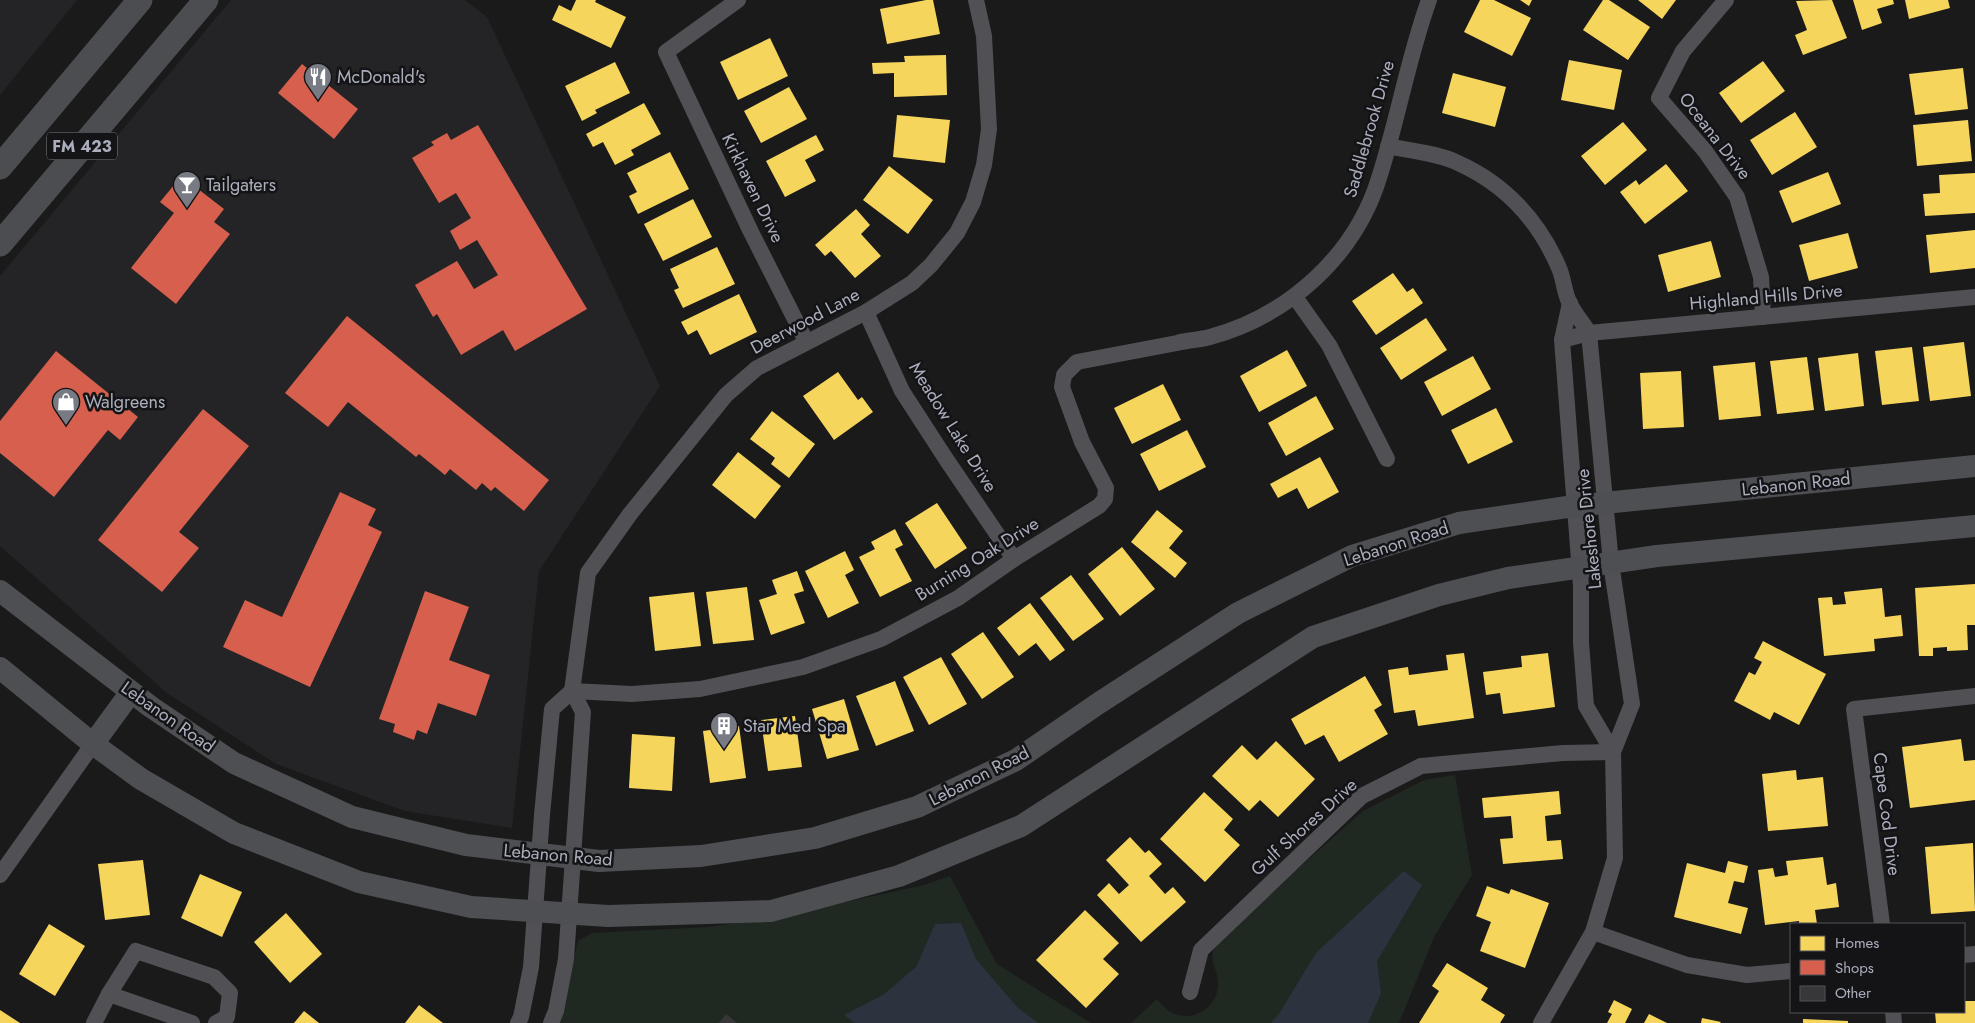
<svg xmlns="http://www.w3.org/2000/svg" width="1975" height="1023" font-family="Jost,sans-serif">
<style>
.built{fill:#242427}
.green{fill:#202822}
.water{fill:#2c333e}
.homes{fill:#f6d55c}
.shops{fill:#d6604d}
.building{fill:#373739}
.lines{fill:none;stroke-linecap:round;stroke-linejoin:round}
.street{stroke:#505055;stroke-width:16}
.secondary{stroke:#4e4f53;stroke-width:22}
.primary{stroke:#4c4d51;stroke-width:25}
.labels{text-anchor:middle;stroke-width:5;stroke-linejoin:round;paint-order:stroke}
.shield{fill:#141417;stroke:#7e808a;stroke-width:1}
.shield-label{font-size:16px;font-weight:bold;fill:#abaebc}
.poi-label{font-size:18px;fill:#abaebc;stroke:#141417;text-anchor:start}
.street-label{font-size:18px;fill:#abaebc;stroke:#141417}
</style>
<rect width="100%" height="100%" fill="#1a1a1b"/>
<g class="built">
<polygon points="0,0 77,0 0,95"/>
<polygon points="231,0 465,0 487,17 660,386 539,571 512,828 405,811 276,764 167,693 0,546 0,276"/>
</g>
<g class="green">
<path d="M1455,775L1472,875L1435,935L1399,1023H1131L1157,999C1165,1010 1175,1017 1190,1016C1206,1013 1219,999 1218,983C1218,969 1209,964 1214,948L1267,896L1363,811L1424,780Z"/>
<polygon points="950,876 997,964 1091,1023 559,1023 578,941 592,933 709,927 777,917 924,885"/>
</g>
<g class="water">
<polygon points="1404,871 1422,885 1377,961 1381,993 1368,1023 1271,1023 1279,1014 1316,953"/>
<polygon points="961,923 976,959 1017,1007 1038,1023 855,1023 844,1015 883,995 916,967 935,924"/>
</g>
<g class="homes">
<polygon points="576,0 596,0 595,2 626,17 611,48 552,20 559,5 571,11"/>
<polygon points="926,0 933,0 940,34 887,44 880,9"/>
<polygon points="1480,0 1494,0 1531,18 1512,56 1464,32"/>
<polygon points="1520,0 1532,0 1529,6"/>
<polygon points="1603,0 1609,0 1650,27 1628,60 1583,30"/>
<polygon points="1638,0 1676,0 1662,19"/>
<polygon points="1832,0 1847,38 1803,55 1795,35 1807,30 1796,1"/>
<polygon points="1853,0 1893,0 1894,4 1877,9 1882,23 1862,30"/>
<polygon points="1905,0 1948,0 1950,8 1909,19"/>
<polygon points="770,38 788,76 738,100 720,62"/>
<polygon points="946,55 947,95 894,97 894,73 873,74 872,63 905,62 904,56"/>
<polygon points="1569,60 1622,70 1614,110 1561,100"/>
<polygon points="1763,61 1785,91 1741,123 1719,93"/>
<polygon points="615,62 630,93 595,110 597,113 582,121 565,86"/>
<polygon points="1963,68 1968,109 1915,115 1909,74"/>
<polygon points="1453,73 1506,87 1495,127 1442,113"/>
<polygon points="789,87 807,119 761,143 744,111"/>
<polygon points="644,103 661,134 631,150 634,155 615,165 603,142 593,147 586,134"/>
<polygon points="1795,112 1817,147 1772,175 1750,140"/>
<polygon points="897,115 950,120 945,163 893,157"/>
<polygon points="1968,120 1972,161 1917,166 1913,125"/>
<polygon points="1623,122 1647,150 1605,185 1581,156"/>
<polygon points="816,135 824,150 805,160 816,181 785,197 766,161"/>
<polygon points="670,152 689,189 638,214 629,196 637,192 627,173"/>
<polygon points="1666,164 1688,191 1645,224 1620,192 1636,180 1639,185"/>
<polygon points="889,166 933,200 908,234 863,200"/>
<polygon points="1828,172 1841,204 1792,223 1779,191"/>
<polygon points="1975,173 1975,213 1925,216 1923,194 1940,193 1939,175"/>
<polygon points="693,199 712,237 663,261 644,224"/>
<polygon points="856,209 870,225 861,234 881,256 855,278 831,251 825,256 815,245"/>
<polygon points="1975,230 1975,268 1930,273 1926,235"/>
<polygon points="1848,233 1858,268 1809,281 1799,245"/>
<polygon points="1711,241 1721,277 1668,292 1658,255"/>
<polygon points="717,247 735,284 683,308 674,290 679,288 670,269"/>
<polygon points="1393,273 1407,292 1413,288 1423,303 1376,335 1352,301"/>
<polygon points="739,294 757,332 710,355 697,330 688,335 681,322"/>
<polygon points="1426,318 1447,350 1401,380 1380,348"/>
<polygon points="1964,342 1971,396 1930,401 1923,347"/>
<polygon points="1912,347 1919,401 1882,405 1875,351"/>
<polygon points="1287,350 1307,386 1259,412 1240,376"/>
<polygon points="1858,353 1864,406 1825,411 1818,358"/>
<polygon points="1473,356 1491,389 1442,416 1424,382"/>
<polygon points="1807,357 1814,410 1777,414 1770,361"/>
<polygon points="1755,362 1761,416 1719,420 1713,366"/>
<polygon points="1681,371 1684,427 1643,429 1640,373"/>
<polygon points="838,372 858,400 862,397 873,412 834,440 803,396"/>
<polygon points="1163,384 1181,420 1132,444 1114,408"/>
<polygon points="1316,396 1334,429 1286,456 1268,423"/>
<polygon points="1496,408 1513,442 1468,464 1451,430"/>
<polygon points="772,411 815,444 789,478 771,464 775,458 750,439"/>
<polygon points="1187,430 1206,467 1159,491 1140,454"/>
<polygon points="738,452 781,486 755,519 712,485"/>
<polygon points="1320,457 1339,492 1308,509 1297,488 1278,498 1270,484"/>
<polygon points="937,503 967,548 935,569 905,523"/>
<polygon points="1157,510 1183,531 1169,548 1187,563 1175,578 1131,542"/>
<polygon points="895,529 903,545 895,549 912,581 880,597 859,557 875,549 871,542"/>
<polygon points="1122,547 1155,589 1120,616 1088,574"/>
<polygon points="845,551 854,570 845,575 859,603 828,618 805,571"/>
<polygon points="797,571 804,591 794,594 805,623 771,635 759,600 777,594 772,580"/>
<polygon points="1071,575 1104,619 1073,641 1040,598"/>
<polygon points="1975,584 1975,625 1967,625 1968,650 1947,651 1947,647 1933,648 1933,656 1919,656 1915,588"/>
<polygon points="747,587 754,640 713,644 706,592"/>
<polygon points="1882,588 1885,617 1901,615 1903,636 1874,639 1875,651 1824,656 1818,598 1832,597 1833,605 1846,604 1844,592"/>
<polygon points="694,592 701,646 655,651 649,597"/>
<polygon points="1030,603 1065,650 1050,661 1036,643 1019,656 997,628"/>
<polygon points="983,632 1014,677 982,699 951,654"/>
<polygon points="1763,641 1826,674 1799,725 1774,712 1770,720 1734,701 1749,672 1755,675 1762,662 1754,658"/>
<polygon points="1464,653 1474,718 1418,726 1415,710 1394,713 1388,670 1408,667 1409,675 1448,670 1446,655"/>
<polygon points="1548,653 1555,707 1503,714 1500,693 1486,695 1483,672 1522,667 1521,656"/>
<polygon points="941,657 967,704 929,725 903,677"/>
<polygon points="1365,676 1382,705 1374,710 1388,734 1339,762 1324,735 1305,745 1291,719"/>
<polygon points="895,681 914,731 876,746 856,696"/>
<polygon points="844,699 859,750 827,759 812,709"/>
<polygon points="795,716 802,767 768,771 761,720"/>
<polygon points="739,726 746,778 710,783 703,731"/>
<polygon points="632,734 675,737 672,791 629,788"/>
<polygon points="1961,739 1964,761 1975,760 1975,800 1910,808 1902,747"/>
<polygon points="1276,741 1315,779 1278,817 1260,800 1249,811 1212,776 1242,745 1257,760"/>
<polygon points="1796,770 1797,780 1823,777 1828,826 1768,831 1762,774"/>
<polygon points="1559,791 1561,814 1545,816 1547,841 1561,840 1563,859 1503,864 1500,839 1513,838 1511,816 1484,818 1482,798"/>
<polygon points="1204,792 1233,819 1224,830 1240,845 1205,882 1160,839"/>
<polygon points="1130,837 1145,853 1149,850 1162,864 1149,876 1165,894 1173,887 1186,902 1141,942 1097,895 1109,883 1119,894 1129,885 1106,860"/>
<polygon points="1973,843 1975,911 1931,914 1925,847"/>
<polygon points="1823,857 1827,885 1836,883 1839,907 1815,910 1817,924 1799,924 1799,921 1765,925 1758,870 1773,868 1775,877 1788,875 1786,861"/>
<polygon points="143,860 150,915 105,920 98,864"/>
<polygon points="1728,861 1748,866 1744,883 1734,881 1728,903 1748,908 1741,934 1674,917 1687,863 1725,873"/>
<polygon points="200,874 242,892 222,937 181,918"/>
<polygon points="1487,886 1509,894 1511,889 1549,903 1525,968 1480,951 1491,922 1476,916"/>
<polygon points="1085,910 1119,943 1103,959 1119,974 1086,1008 1036,960"/>
<polygon points="286,913 322,954 290,983 254,942"/>
<polygon points="49,924 85,946 55,996 19,974"/>
<polygon points="1447,963 1488,988 1481,1000 1505,1015 1500,1023 1419,1023 1439,991 1432,986"/>
<polygon points="1614,1000 1632,1009 1625,1023 1607,1023 1612,1014 1608,1012"/>
<polygon points="1964,1001 1975,1001 1975,1023 1936,1023 1935,1012 1964,1012"/>
<polygon points="419,1005 443,1023 405,1023"/>
<polygon points="0,1010 20,1023 0,1023"/>
<polygon points="304,1011 319,1023 294,1023"/>
<polygon points="1649,1014 1667,1023 1644,1023"/>
<polygon points="1702,1018 1721,1022 1720,1023 1701,1023"/>
<polygon points="1803,1019 1848,1021 1848,1023 1803,1023"/>
</g>
<g class="shops">
<polygon points="302,64 358,109 334,139 278,93"/>
<polygon points="478,125 587,309 515,351 503,330 461,355 437,314 433,317 415,285 457,261 474,289 498,275 477,240 460,250 450,231 471,218 456,193 439,203 412,158 434,145 431,142 447,133 451,140"/>
<polygon points="189,182 224,209 214,222 230,234 176,304 131,268 174,213 160,202 174,185 182,191"/>
<polygon points="347,316 549,480 524,511 495,487 491,491 482,483 476,490 450,469 445,475 419,454 416,457 348,402 328,427 285,393"/>
<polygon points="56,351 138,417 120,440 108,430 54,497 0,453 0,421"/>
<polygon points="203,409 249,446 179,532 199,548 162,592 98,540"/>
<polygon points="340,492 376,509 368,525 382,532 310,687 223,647 245,600 282,617"/>
<polygon points="425,591 469,607 449,660 490,675 476,716 438,703 427,734 417,730 414,740 393,732 395,724 379,719"/>
</g>
<polygon class="building" points="726,1014 737,1023 719,1023"/>
<g class="lines">
<g class="street">
<polyline points="738,0 666,52 750,230 806,341"/>
<polyline points="1726,0 1683,51 1659,98 1705,151 1737,197 1761,277 1763,317"/>
<path d="M1388,146C1409,151 1439,153 1458,163C1505,184 1539,221 1559,268C1564,279 1564,293 1570,304C1575,314 1583,323 1589,333L1611,563L1632,704L1613,752L1615,858L1593,932L1541,1023"/>
<polyline points="1295,297 1329,345 1387,459"/>
<polyline points="1570,303 1562,340 1581,586 1581,643 1586,706 1613,752"/>
<polyline points="866,312 902,391 946,459 1014,559"/>
<polyline points="1562,340 1589,333 1975,297"/>
<path d="M572,691L632,694L700,689L803,667L881,639L958,598L1014,559L1099,506L1105,499L1106,488L1082,442L1062,387L1064,375L1077,362C1110,356 1144,349 1177,343C1188,340 1200,340 1210,337C1288,316 1355,256 1379,178C1398,119 1408,58 1429,0"/>
<polyline points="0,875 93,744"/>
<polyline points="1882,924 1854,709 1975,696"/>
<polyline points="1593,932 1687,965 1747,975 1791,971"/>
<polyline points="1964,955 1975,954"/>
<polyline points="1190,992 1201,950 1362,796 1421,766 1563,753 1613,752"/>
<polyline points="109,994 192,1023"/>
<polyline points="1893,1012 1894,1023"/>
<polyline points="94,1023 109,994 136,951 214,977 230,993 227,1017 216,1023"/>
<polyline points="518,1023 521,1017 531,967 542,815 552,709 572,691"/>
<polyline points="551,1023 556,1011 566,959 583,712 572,691 588,573 630,514 726,395 757,368 866,312 912,283 931,265 957,233 973,202 984,165 989,129 984,36 976,0"/>
</g>
<g class="secondary">
<polyline points="0,591 151,707 234,763 352,817 466,845 599,861 701,856 815,838 917,807 1016,760 1099,703 1238,613 1352,556 1459,523 1574,506 1975,466"/>
<polyline points="0,668 93,744 141,779 234,833 359,882 471,907 608,916 771,911 899,876 1021,826 1313,637 1439,595 1508,578 1657,556 1975,526"/>
<polyline points="93,744 131,692"/>
</g>
<g class="primary">
<polyline points="0,167 140,0"/>
<polyline points="0,244 206,0"/>
</g>
</g>
<defs>
<symbol id="restaurant-pin" viewBox="-11 -11 22 30"><path d="M0 17L-7.5 6A9.5 9.5 0 1 1 7.5 6Z" fill="#787a84" stroke="#141417"/><path d="M-5-6h1v4h1v-4h1v4h1v-4h1v5L-1.5 .5V6h-2V.5L-5-1ZM5-6V6H3V1.5H1.5Q1.5-4 5-6Z" fill="#fff"/></symbol>
<symbol id="bar-pin" viewBox="-11 -11 22 30"><path d="M0 17L-7.5 6A9.5 9.5 0 1 1 7.5 6Z" fill="#787a84" stroke="#141417"/><path d="M-6-5H6L.8 .8V4.5H3.5V6h-7V4.5H-.8V.8Z" fill="#fff"/></symbol>
<symbol id="shop-pin" viewBox="-11 -11 22 30"><path d="M0 17L-7.5 6A9.5 9.5 0 1 1 7.5 6Z" fill="#787a84" stroke="#141417"/><path d="M-5-2.5h2.3a2.7 3.5 0 0 1 5.4 0H5L5.5 6h-11ZM-1.5-2.5h3a1.5 2.3 0 0 0-3 0Z" fill="#fff"/></symbol>
<symbol id="building-pin" viewBox="-11 -11 22 30"><path d="M0 17L-7.5 6A9.5 9.5 0 1 1 7.5 6Z" fill="#787a84" stroke="#141417"/><path d="M-4-6H4V6H1V3H-1V6H-4ZM-2.5-4.3h1.7v1.8h-1.7ZM.8-4.3h1.7v1.8H.8ZM-2.5-1h1.7V.8h-1.7ZM.8-1h1.7V.8H.8Z" fill="#fff"/></symbol>
</defs>
<g fill-rule="evenodd">
<use href="#restaurant-pin" x="302" y="61" width="32" height="43"/>
<use href="#bar-pin" x="171" y="169" width="32" height="43"/>
<use href="#shop-pin" x="50" y="386" width="32" height="43"/>
<use href="#building-pin" x="708" y="710" width="32" height="43"/>
</g>
<g class="labels">
<rect class="shield" x="47" y="132.5" width="70" height="27" rx="4"/>
<g class="shield-label">
<text x="82" y="152">FM 423</text>
</g>
<g class="poi-label">
<text x="337" y="83">McDonald's</text>
<text x="206" y="191">Tailgaters</text>
<text x="85" y="408">Walgreens</text>
<text x="743" y="732">Star Med Spa</text>
</g>
<g class="street-label">
<text transform="translate(1369 129) rotate(-74)" y="6">Saddlebrook Drive</text>
<text transform="translate(1715 136) rotate(52)" y="6">Oceana Drive</text>
<text transform="translate(753 188) rotate(64)" y="6">Kirkhaven Drive</text>
<text transform="translate(1766 297) rotate(-5)" y="6">Highland Hills Drive</text>
<text transform="translate(805 321) rotate(-28)" y="6">Deerwood Lane</text>
<text transform="translate(953 427) rotate(58)" y="6">Meadow Lake Drive</text>
<text transform="translate(1796 484) rotate(-6)" y="6">Lebanon Road</text>
<text transform="translate(1589 529) rotate(-96)" y="6">Lakeshore Drive</text>
<text transform="translate(1396 544) rotate(-18)" y="6">Lebanon Road</text>
<text transform="translate(977 559) rotate(-32)" y="6">Burning Oak Drive</text>
<text transform="translate(168 717) rotate(35)" y="6">Lebanon Road</text>
<text transform="translate(979 776) rotate(-27)" y="6">Lebanon Road</text>
<text transform="translate(1887 814) rotate(83)" y="6">Cape Cod Drive</text>
<text transform="translate(1304 827) rotate(-42)" y="6">Gulf Shores Drive</text>
<text transform="translate(558 855) rotate(5)" y="6">Lebanon Road</text>
</g>
</g>
<rect x="1790" y="923" width="175" height="90" fill="#141417" stroke="#505259"/>
<rect x="1800" y="936" width="25" height="15" fill="#f6d55c" stroke="#505259"/>
<text x="1835" y="948" font-size="15" fill="#abaebc">Homes</text>
<rect x="1800" y="960" width="25" height="15" fill="#d6604d" stroke="#505259"/>
<text x="1835" y="973" font-size="15" fill="#abaebc">Shops</text>
<rect x="1800" y="986" width="25" height="15" fill="#373739" stroke="#505259"/>
<text x="1835" y="998" font-size="15" fill="#abaebc">Other</text>
</svg>
